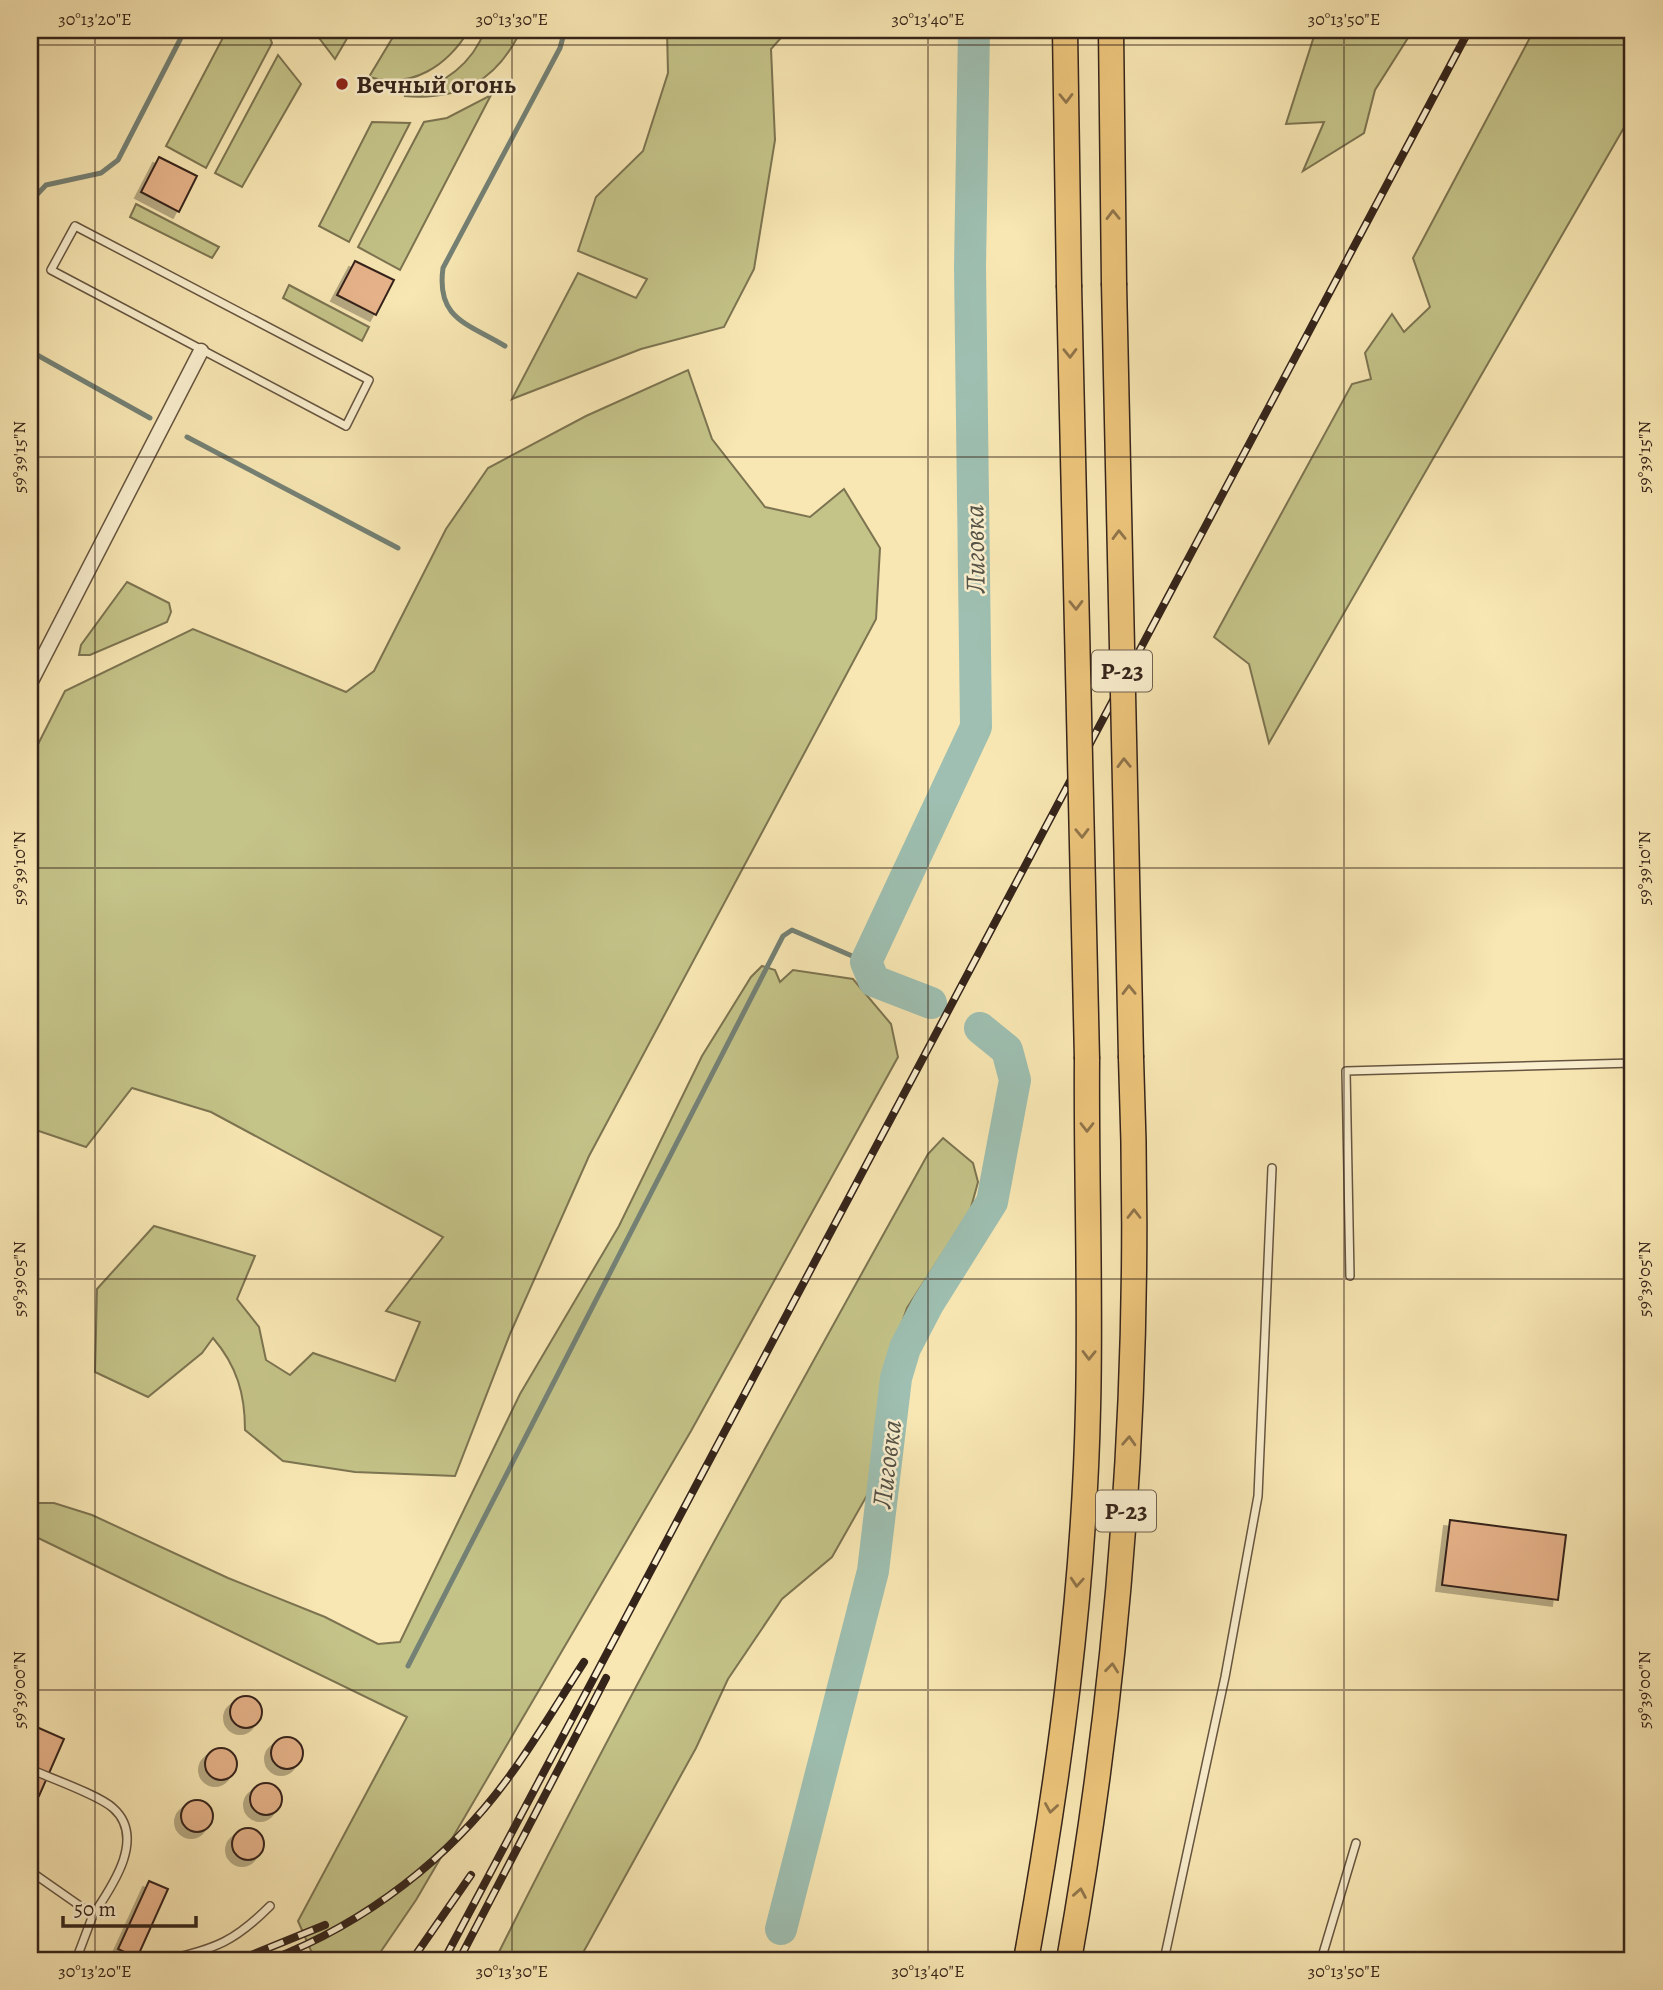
<svg xmlns="http://www.w3.org/2000/svg" width="1663" height="1990" font-family="Alegreya,serif">
<style>
.green{fill:#c4c388;stroke:#7c7451;stroke-width:2}
.lines{fill:none;stroke-linecap:round;stroke-linejoin:round}
.stream{stroke:#748175;stroke-width:5}
.river{stroke:#9ebfb1;stroke-width:32}
.building{fill:#e7b38a;stroke:#35241a;stroke-width:2;filter:url(#shadow)}
.service-casing{stroke:#665540;stroke-width:10}
.minor-casing{stroke:#665540;stroke-width:17}
.trunk-casing{stroke:#35241a;stroke-width:27}
.service{stroke:#faefce;stroke-width:7}
.minor{stroke:#faefce;stroke-width:14}
.trunk{stroke:#ecc47a;stroke-width:24}
.rail-casing{stroke:#35241a;stroke-width:8}
.rail{stroke:#faefce;stroke-width:5;stroke-dasharray:16;stroke-linecap:butt}
.trunk-bridge-casing{stroke:#35241a;stroke-width:27;stroke-linecap:butt}
.trunk-bridge{stroke:#ecc47a;stroke-width:24}
.oneway{stroke:#90744a}
.ticks{fill:none;stroke:#35241a;stroke-width:2;stroke-opacity:0.45}
.poi-dot{fill:#8f2418;stroke:#faefce;stroke-width:2.5}
.labels{text-anchor:middle;stroke-width:5;stroke-linejoin:round;paint-order:stroke}
.shield{fill:#faefce;stroke:#706150;stroke-width:2}
.shield-label{font-size:24px;font-weight:bold;fill:#35241a}
.poi-label{font-size:26px;font-weight:bold;fill:#35241a;stroke:#faefce;text-anchor:start}
.water-label{font-size:28px;font-style:italic;fill:#545247;stroke:#faefce}
.neatline{fill:none;stroke:#35241a;stroke-width:2.5}
.ticks-label{font-size:18px;text-anchor:middle;fill:#35241a}
</style>
<defs>
<filter id="shadow"><feDropShadow dx="-6" dy="6" stdDeviation="0" flood-color="#0004"/></filter>
</defs>
<rect width="100%" height="100%" fill="#f8e7b3"/>
<filter id="stains"><feTurbulence type="fractalNoise" baseFrequency=".00286" numOctaves="4"/><feColorMatrix values="0 0 0 0 .2 0 0 0 0 .09 0 0 0 0 .02 0 0 0 .5 -.17"/></filter>
<radialGradient id="worn" r=".72"><stop offset=".6" stop-color="#630" stop-opacity="0"/><stop offset="1" stop-color="#630" stop-opacity=".3"/></radialGradient>
<g class="green">
<polygon points="227,30 267,30 272,43 206,168 166,146"/>
<polygon points="313,30 352,30 335,59"/>
<path d="M425,30H469C448,65 412,90 369,77L396,32Z"/>
<path d="M485,30H521C497,81 459,101 404,96C441,86 471,67 485,30Z"/>
<polygon points="667,30 788,30 771,49 775,140 754,269 724,327 641,349 512,399 578,273 636,298 647,279 578,251 596,197 643,151 668,73"/>
<polygon points="1316,30 1413,30 1375,90 1364,133 1303,171 1324,122 1286,124"/>
<polygon points="1534,30 1633,30 1633,112 1269,743 1249,664 1214,637 1352,384 1371,379 1365,353 1392,314 1404,332 1430,307 1413,258"/>
<polygon points="278,55 301,84 242,187 215,173"/>
<polygon points="491,95 400,270 358,247 424,122 447,118"/>
<polygon points="372,122 410,123 349,242 319,226"/>
<polygon points="136,204 219,247 212,258 130,217"/>
<polygon points="289,285 369,327 362,341 283,298"/>
<path d="M688,370L712,439L765,507L810,517L844,489L880,548L876,619L589,1156L510,1334L455,1476L355,1472L283,1461L245,1430C245,1394 237,1366 213,1338L202,1353L148,1397L95,1372L97,1289L154,1226L255,1256L237,1299L259,1327L266,1360L290,1375L313,1353L395,1381L420,1322L386,1311L443,1237L211,1112L132,1088L86,1147L30,1128V760L65,691L193,629L346,692L374,671L446,529L488,468L586,416Z"/>
<polygon points="127,582 169,603 171,612 167,622 90,655 79,655 81,645"/>
<polygon points="762,966 775,970 780,982 793,970 853,979 891,1024 898,1057 691,1431 416,1900 375,1960 315,1960 298,1921 407,1717 30,1534 30,1503 54,1503 92,1515 228,1578 325,1617 378,1644 400,1642 520,1394 619,1226 702,1056 751,977"/>
<path d="M943,1138L973,1163L978,1182L970,1211L907,1308L890,1358L874,1483L832,1557L782,1599L728,1679L696,1748L579,1960H495C631,1687 780,1421 928,1154Z"/>
</g>
<g class="lines">
<g class="stream">
<polyline points="30,202 46,185 101,173 118,160 185,30"/>
<path d="M505,346C467,323 436,319 443,268L560,48L565,30"/>
<polyline points="30,351 150,418"/>
<polyline points="187,437 398,548"/>
<polyline points="408,1666 783,936 792,930 866,962"/>
</g>
<g class="river">
<polyline points="931,1003 874,981 866,962 976,727 970,267 974,30"/>
<polyline points="781,1929 873,1571 896,1378 905,1348 928,1304 992,1202 1015,1080 1007,1050 980,1028"/>
</g>
</g>
<g class="building">
<polygon points="159,157 197,176 179,212 141,192"/>
<polygon points="355,261 394,280 376,315 337,295"/>
<polygon points="1450,1520 1566,1535 1558,1600 1442,1585"/>
<circle cx="246" cy="1712" r="16"/>
<polygon points="32,1725 64,1739 39,1796 30,1792"/>
<circle cx="287" cy="1753" r="16"/>
<circle cx="221" cy="1764" r="16"/>
<circle cx="266" cy="1799" r="16"/>
<circle cx="197" cy="1816" r="16"/>
<circle cx="248" cy="1844" r="16"/>
<polygon points="149,1881 168,1889 137,1958 118,1949"/>
</g>
<g class="lines">
<defs>
<g id="service">
<polygon points="75,226 369,380 346,426 51,270"/>
<polyline points="1350,1276 1346,1071 1633,1063"/>
<path d="M30,1769C50,1778 99,1795 113,1808C147,1838 111,1888 93,1915L30,1871"/>
<polyline points="76,1960 93,1915"/>
<path d="M168,1960C217,1947 233,1943 270,1906"/>
<polyline points="1164,1960 1225,1677 1258,1496 1272,1168"/>
<polyline points="1321,1960 1356,1843"/>
</g>
<polyline id="minor" points="30,683 201,351"/>
<g id="trunk">
<polyline points="1065,30 1069,285"/>
<polyline points="1111,30 1114,283"/>
<path d="M1026,1960C1059,1778 1084,1593 1088,1408C1091,1292 1086,1175 1087,1059"/>
<path d="M1069,1960C1122,1662 1143,1361 1131,1058"/>
</g>
</defs>
<use href="#service" class="service-casing"/>
<use href="#minor" class="minor-casing"/>
<use href="#trunk" class="trunk-casing"/>
<use href="#service" class="service"/>
<use href="#minor" class="minor"/>
<use href="#trunk" class="trunk"/>
<defs>
<g id="rail">
<polyline points="239,1960 325,1925"/>
<path d="M270,1960C366,1923 451,1858 511,1774C537,1738 560,1699 584,1662"/>
<polyline points="412,1960 471,1875"/>
<polyline points="444,1960 1469,30"/>
<polyline points="459,1960 606,1678"/>
</g>
</defs>
<use href="#rail" class="rail-casing"/>
<use href="#rail" class="rail"/>
<defs>
<g id="trunk-bridge">
<polyline points="1114,283 1131,1058"/>
<polyline points="1069,285 1087,1059"/>
</g>
</defs>
<use href="#trunk-bridge" class="trunk-bridge-casing"/>
<use href="#trunk-bridge" class="trunk-bridge"/>
</g>
<defs><path id="oneway-chevron" d="M-2-3.5L2.5 0L-2 3.5" fill="none" stroke-width="1.6" stroke-linecap="round" stroke-linejoin="round" transform="scale(1.75)"/></defs>
<g class="oneway">
<use href="#oneway-chevron" transform="translate(1066 98) rotate(89)"/>
<use href="#oneway-chevron" transform="translate(1113 215) rotate(-91)"/>
<use href="#oneway-chevron" transform="translate(1070 353) rotate(89)"/>
<use href="#oneway-chevron" transform="translate(1119 535) rotate(-91)"/>
<use href="#oneway-chevron" transform="translate(1076 605) rotate(89)"/>
<use href="#oneway-chevron" transform="translate(1124 763) rotate(-91)"/>
<use href="#oneway-chevron" transform="translate(1082 833) rotate(89)"/>
<use href="#oneway-chevron" transform="translate(1129 990) rotate(-91)"/>
<use href="#oneway-chevron" transform="translate(1087 1127) rotate(90)"/>
<use href="#oneway-chevron" transform="translate(1134 1214) rotate(-90)"/>
<use href="#oneway-chevron" transform="translate(1089 1355) rotate(91)"/>
<use href="#oneway-chevron" transform="translate(1129 1441) rotate(-87)"/>
<use href="#oneway-chevron" transform="translate(1077 1582) rotate(94)"/>
<use href="#oneway-chevron" transform="translate(1112 1668) rotate(-84)"/>
<use href="#oneway-chevron" transform="translate(1051 1808) rotate(99)"/>
<use href="#oneway-chevron" transform="translate(1080 1893) rotate(-80)"/>
</g>
<path class="ticks" d="M95,30V1960M512,30V1960M928,30V1960M1344,30V1960M30,45H1633M30,457H1633M30,868H1633M30,1279H1633M30,1690H1633"/>
<circle class="poi-dot" cx="342" cy="84" r="7"/>
<g class="labels">
<g class="shield">
<rect x="1092" y="650.5" width="60" height="41" rx="5"/>
<rect x="1096" y="1490.5" width="60" height="41" rx="5"/>
</g>
<g class="shield-label">
<text x="1122" y="679">Р-23</text>
<text x="1126" y="1519">Р-23</text>
</g>
<g class="poi-label">
<text x="356" y="93">Вечный огонь</text>
</g>
<g class="water-label">
<text transform="translate(974 549) rotate(-91)" y="10">Лиговка</text>
<text transform="translate(886 1464) rotate(-83)" y="10">Лиговка</text>
</g>
</g>
<rect width="1663" height="1990" fill="none" stroke="#f8e7b3" stroke-width="77"/>
<path d="M63 1916v10h133v-10" fill="none" stroke="#35241a" stroke-width="3.5"/>
<text x="74" y="1916" font-size="21" fill="#35241a" stroke="#faefce" stroke-width="5" paint-order="stroke">50 m</text>
<rect x="38" y="38" width="1586" height="1914" class="neatline"/>
<g class="ticks-label">
<text x="95" y="25">30°13'20"E</text>
<text x="512" y="25">30°13'30"E</text>
<text x="928" y="25">30°13'40"E</text>
<text x="1344" y="25">30°13'50"E</text>
<text transform="translate(19 457) rotate(-90)" y="6">59°39'15"N</text>
<text transform="translate(1644 457) rotate(-90)" y="6">59°39'15"N</text>
<text transform="translate(19 868) rotate(-90)" y="6">59°39'10"N</text>
<text transform="translate(1644 868) rotate(-90)" y="6">59°39'10"N</text>
<text transform="translate(19 1279) rotate(-90)" y="6">59°39'05"N</text>
<text transform="translate(1644 1279) rotate(-90)" y="6">59°39'05"N</text>
<text transform="translate(19 1690) rotate(-90)" y="6">59°39'00"N</text>
<text transform="translate(1644 1690) rotate(-90)" y="6">59°39'00"N</text>
<text x="95" y="1977">30°13'20"E</text>
<text x="512" y="1977">30°13'30"E</text>
<text x="928" y="1977">30°13'40"E</text>
<text x="1344" y="1977">30°13'50"E</text>
</g>
<rect width="100%" height="100%" filter="url(#stains)"/>
<rect width="100%" height="100%" fill="url(#worn)"/>
</svg>
